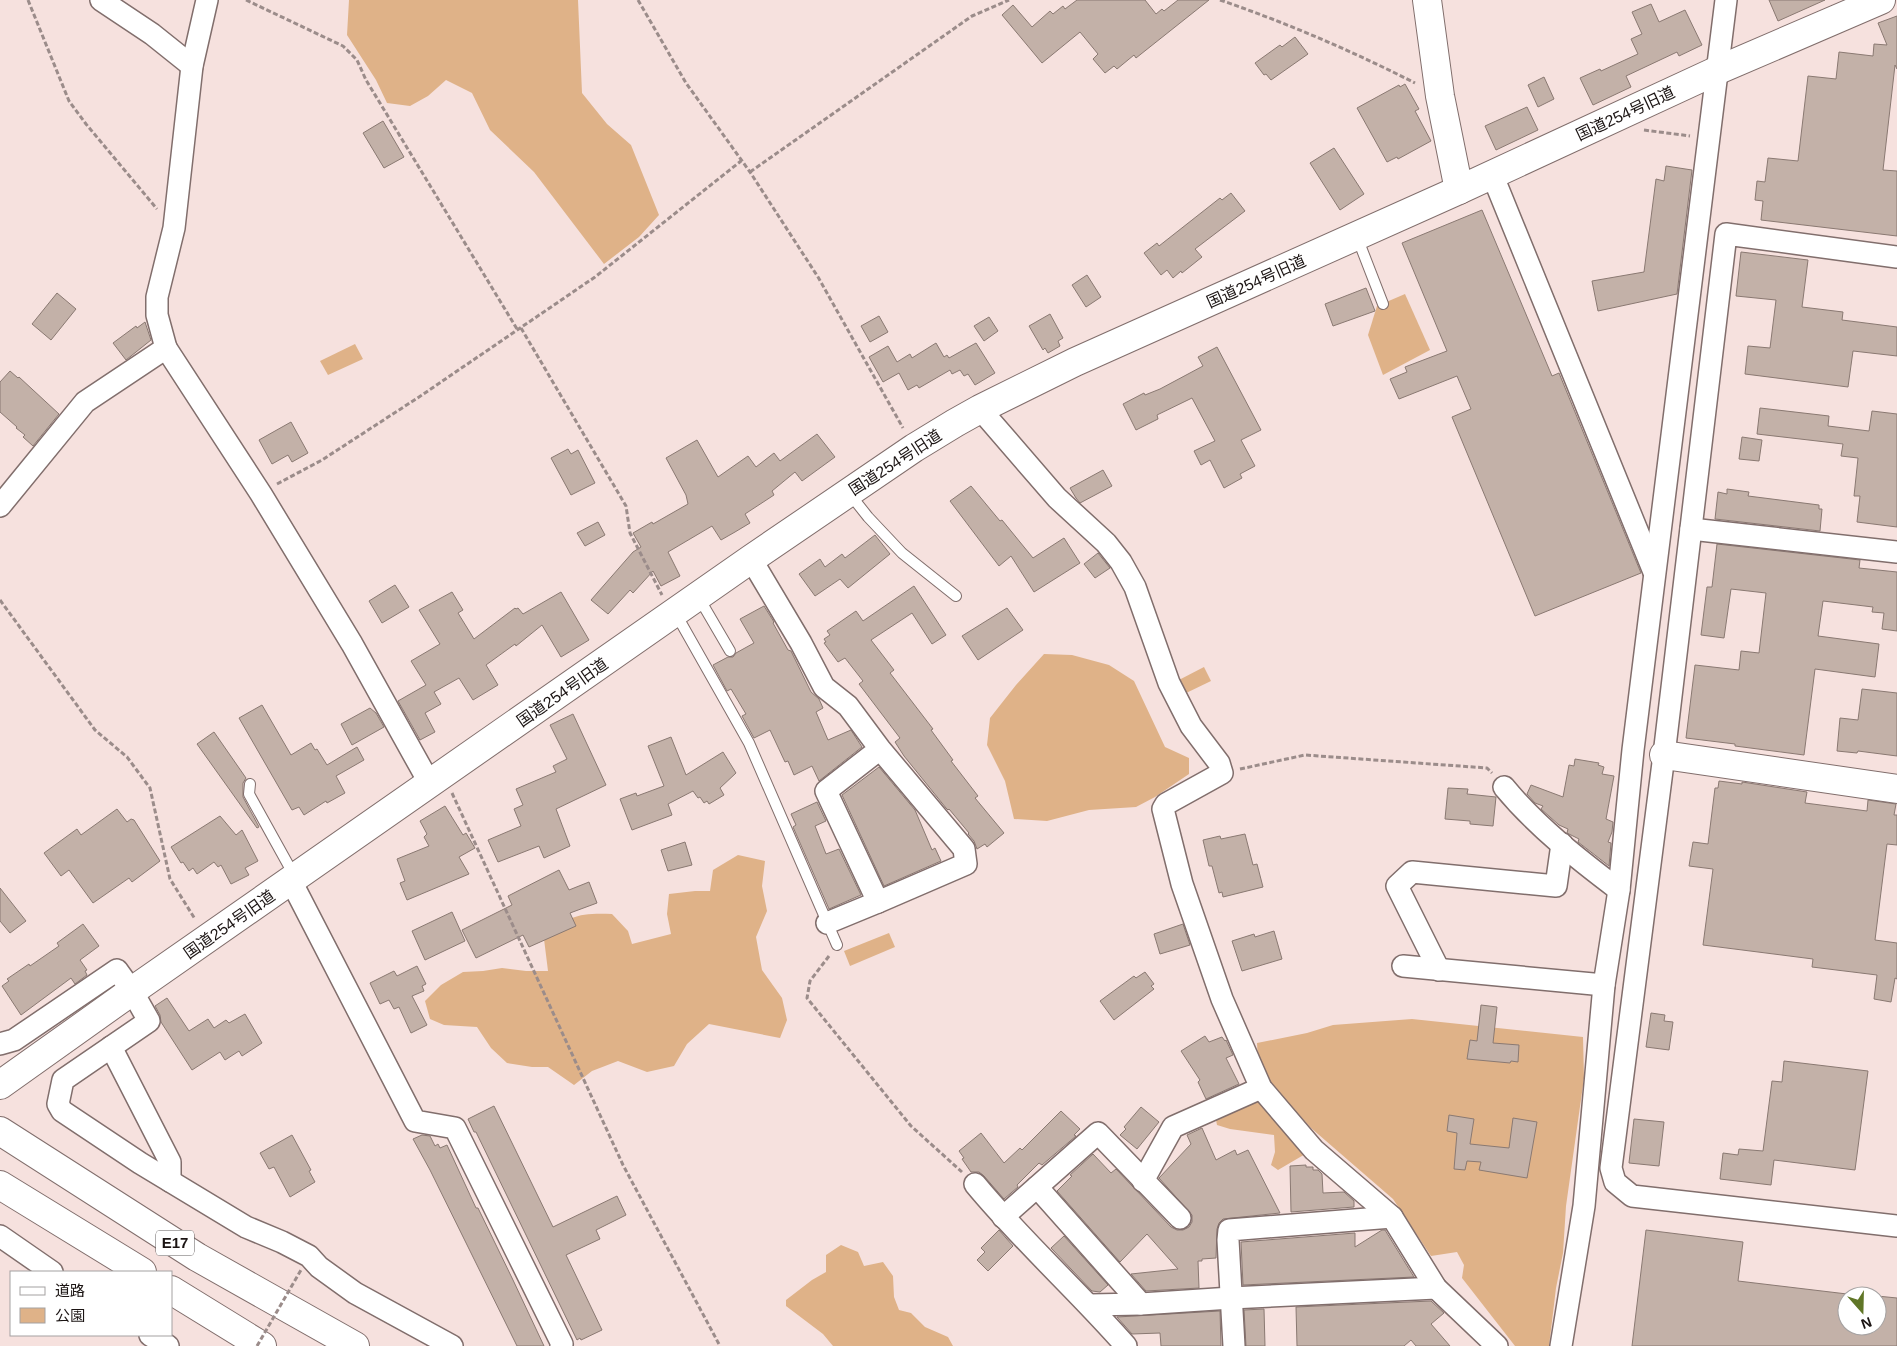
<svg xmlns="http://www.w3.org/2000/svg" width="1897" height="1346" font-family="Arial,'Noto Sans JP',sans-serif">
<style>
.green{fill:#dfb288}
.building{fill:#c3b1a8;stroke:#8a7972}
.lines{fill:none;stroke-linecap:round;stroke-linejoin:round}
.lane-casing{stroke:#816e6c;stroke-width:12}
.street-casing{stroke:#816e6c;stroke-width:24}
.secondary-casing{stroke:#816e6c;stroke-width:30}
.highway-casing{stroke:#816e6c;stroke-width:30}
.path{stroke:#9b8c8a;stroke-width:3;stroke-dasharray:5 2.5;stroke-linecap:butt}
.lane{stroke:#fff;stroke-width:10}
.street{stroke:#fff;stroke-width:21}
.secondary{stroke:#fff;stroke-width:28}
.highway{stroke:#fff;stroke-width:28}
.path-bridge{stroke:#9b8c8a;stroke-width:3;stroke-dasharray:5 2.5;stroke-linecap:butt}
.labels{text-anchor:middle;stroke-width:4;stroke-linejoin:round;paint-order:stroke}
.shield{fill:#fff;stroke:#5f5a5a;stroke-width:1}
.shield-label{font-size:15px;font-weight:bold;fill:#1b1413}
.street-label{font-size:16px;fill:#1b1413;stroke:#fff}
</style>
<rect width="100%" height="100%" fill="#f6e1de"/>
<g class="green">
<polygon points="349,0 578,0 582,93 607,124 631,145 659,215 639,237 604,264 534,172 490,130 472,93 446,80 428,96 410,106 387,103 376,80 347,35"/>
<polygon points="1405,294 1430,350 1383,375 1368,335 1377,306"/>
<polygon points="355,344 363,359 328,375 320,361"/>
<polygon points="1044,654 1072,655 1109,665 1134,681 1165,747 1189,758 1189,774 1155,797 1136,807 1089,810 1047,821 1014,819 1005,781 987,745 990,718 1016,685"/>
<polygon points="1204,667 1211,681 1182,695 1175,682"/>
<path d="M738,855L765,861L762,886L767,911L756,937L762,970L782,998L787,1020L780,1038L709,1024L687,1044L674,1066L647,1072L618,1061L592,1071L574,1085L548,1067H532L507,1063L491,1048L477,1027L444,1025L430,1019L425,1001L441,985L463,972L483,971L502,968L526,971H548L544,939C568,915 579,913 612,914L628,931L632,944L671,934L667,914L669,894L695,891H710L713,870Z"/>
<polygon points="889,933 895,947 850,966 844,951"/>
<polygon points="1412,1019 1583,1037 1584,1078 1566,1206 1563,1253 1556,1288 1549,1346 1515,1346 1462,1278 1464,1265 1457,1252 1431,1256 1393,1199 1311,1128 1273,1086 1258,1060 1257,1043 1307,1033 1333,1025"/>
<polygon points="1257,1097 1307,1153 1278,1170 1271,1165 1275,1152 1274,1135 1230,1129 1217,1125 1215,1115"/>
<polygon points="841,1245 858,1252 864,1266 883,1262 893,1276 894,1297 899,1310 911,1313 925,1327 948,1337 953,1346 833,1346 823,1334 786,1306 786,1300 812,1280 826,1272 826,1255"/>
</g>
<g class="building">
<polygon points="1077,0 1145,0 1156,14 1162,9 1164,11 1178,0 1209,0 1136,58 1134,55 1117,69 1114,66 1105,73 1093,59 1098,54 1080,32 1042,63 1002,15 1013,5 1032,27 1050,11 1053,14 1063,6 1065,9"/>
<polygon points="1769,0 1825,0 1778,21"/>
<polygon points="1651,4 1659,22 1685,10 1702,45 1679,56 1677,52 1626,76 1631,87 1593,105 1580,78 1600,69 1601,71 1638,54 1631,39 1642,34 1632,12"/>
<polygon points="1897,16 1897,69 1895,65 1883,170 1897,171 1897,236 1761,220 1763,201 1755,200 1757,181 1765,182 1768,158 1798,161 1808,76 1836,79 1839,52 1873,56 1874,44 1887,45 1878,23"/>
<polygon points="1295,37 1308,54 1271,80 1266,74 1264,75 1255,63 1280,45 1282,47"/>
<polygon points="1544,77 1554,99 1538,107 1528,85"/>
<polygon points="1405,84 1419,109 1415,111 1431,141 1398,159 1397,157 1387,162 1357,108 1399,85 1400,87"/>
<polygon points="1527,107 1538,130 1496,150 1485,126"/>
<polygon points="383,121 404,157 384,168 363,133"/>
<polygon points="1334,148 1364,194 1340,210 1310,163"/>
<polygon points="1666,166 1692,170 1677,294 1598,311 1592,281 1644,272 1656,179 1664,181"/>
<polygon points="1231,193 1245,211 1195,249 1202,257 1182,273 1181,271 1173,278 1167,270 1161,275 1144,253 1157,243 1159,246 1220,198 1222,200"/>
<polygon points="1482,210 1552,376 1559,373 1641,573 1535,616 1452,417 1471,409 1457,376 1399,399 1390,379 1407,372 1405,367 1447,351 1402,243"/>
<polygon points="1741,252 1808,260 1802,307 1843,312 1842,320 1897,327 1897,356 1853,351 1848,387 1745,374 1748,346 1770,348 1776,300 1736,296"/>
<polygon points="1087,275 1101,297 1086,307 1072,285"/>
<polygon points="1366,288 1375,311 1333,326 1325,304"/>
<polygon points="57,293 76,309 51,340 32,324"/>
<polygon points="1050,314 1063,338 1058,341 1060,346 1048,353 1045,348 1043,350 1029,326"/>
<polygon points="879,316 888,332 870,342 861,326"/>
<polygon points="989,317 998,331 984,341 974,326"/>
<polygon points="145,322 151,340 126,360 113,343 136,326 137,328"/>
<polygon points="936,343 944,357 947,355 949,358 976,343 995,373 975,385 968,374 964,376 960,370 952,374 950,370 919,388 917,385 908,390 899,373 883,382 869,357 888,346 897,362 910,354 912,358"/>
<polygon points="1217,347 1261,430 1241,440 1255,466 1240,474 1242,478 1224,488 1210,460 1201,465 1194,451 1215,441 1192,398 1157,415 1158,419 1136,430 1123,404 1144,393 1145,395 1160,389 1203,366 1198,357"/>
<polygon points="10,371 18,378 19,377 59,414 33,446 23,437 25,435 16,428 17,427 0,412 0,382"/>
<polygon points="1760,408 1829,416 1828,426 1869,431 1872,411 1897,414 1897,527 1857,522 1860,496 1854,496 1858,458 1841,456 1843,444 1757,434"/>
<polygon points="291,422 308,453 292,462 288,455 272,464 259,440"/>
<polygon points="817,434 835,457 802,481 795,472 772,491 774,495 745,514 750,523 735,532 721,540 712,526 668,552 680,576 661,586 653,571 633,593 630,590 608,614 591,600 633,552 641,547 633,533 652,522 653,524 688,504 686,495 666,458 697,440 718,477 748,456 756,467 774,453 780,461"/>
<polygon points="1742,437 1762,440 1759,461 1739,459"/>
<polygon points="568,449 571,454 578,450 595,483 571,495 551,458"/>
<polygon points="1103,470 1112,486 1080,503 1076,498 1070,488"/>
<polygon points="971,486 1000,521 1002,520 1033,558 1064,538 1080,563 1034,592 1011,556 999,566 950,501"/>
<polygon points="1727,489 1749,492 1748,496 1819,505 1819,509 1822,509 1820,531 1715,519 1718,492 1727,494"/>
<polygon points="598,522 605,535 585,546 577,533"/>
<polygon points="875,535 890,554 848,588 840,579 815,596 799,574 820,559 825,567 842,554 845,558"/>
<polygon points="1717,544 1860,560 1859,568 1897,572 1897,631 1882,629 1884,613 1872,612 1873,607 1823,601 1818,636 1879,644 1875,677 1815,669 1804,755 1735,746 1735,744 1686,738 1695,665 1739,670 1741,651 1759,653 1766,593 1731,589 1724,638 1701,635 1707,587 1712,587"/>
<polygon points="1098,553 1110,568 1095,578 1084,564"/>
<polygon points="395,585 409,607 382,623 369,601"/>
<polygon points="914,586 946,635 932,644 912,613 871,640 894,670 890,673 933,729 931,730 953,760 951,761 978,796 975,798 1004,833 987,847 985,844 977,849 974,841 968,834 969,833 949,809 948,810 946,808 904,756 895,742 900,738 859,684 863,681 845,658 838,662 824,643 826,642 824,639 830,635 827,631 856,611 863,621"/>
<polygon points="452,592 463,610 458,613 474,639 515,608 516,609 518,608 523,614 561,592 589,640 561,657 542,625 516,646 515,644 486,665 498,685 473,700 459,678 434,692 441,704 425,713 435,732 420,740 398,701 426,685 411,661 440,644 419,610"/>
<polygon points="764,606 774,622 773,623 788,650 791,651 811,692 819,699 823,708 816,712 828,740 851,730 862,747 819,781 812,766 794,775 788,761 785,762 770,730 754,738 742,716 746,714 731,689 727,691 713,665 728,657 733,657 736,653 754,643 740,619"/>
<polygon points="1007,608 1023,630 978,660 962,636"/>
<polygon points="1862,689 1897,693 1897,756 1858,751 1857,753 1837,751 1840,718 1858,720"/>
<polygon points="262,705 291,755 311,743 315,750 317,749 327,765 357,747 364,760 336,776 345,793 327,803 326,801 304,815 299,807 292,810 239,718"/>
<polygon points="370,708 376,713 384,727 352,745 341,724"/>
<polygon points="573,714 606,785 556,809 570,846 544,858 539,846 498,862 488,840 521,826 514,809 523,805 516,789 556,772 553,766 567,759 550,725"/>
<polygon points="214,732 246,778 243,783 243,797 259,827 257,828 197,744"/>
<polygon points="671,737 686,775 723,752 736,773 720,788 724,795 709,804 707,801 704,803 700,797 698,798 693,791 668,804 672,815 632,830 620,799 636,793 637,796 664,786 648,746"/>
<polygon points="1575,759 1599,763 1598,765 1604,767 1602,774 1614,776 1606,819 1613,822 1612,832 1608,842 1611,843 1609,866 1578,842 1579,839 1567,833 1568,829 1559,825 1541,809 1543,806 1535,803 1527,794 1531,785 1563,797 1569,765 1574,766"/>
<polygon points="879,767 915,810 932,850 935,848 941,861 884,886 842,795"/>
<polygon points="1719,781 1742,784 1742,782 1807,792 1805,803 1867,811 1868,800 1896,804 1894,815 1897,815 1897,845 1887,844 1875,940 1897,943 1897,979 1895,978 1891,1002 1874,999 1877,975 1812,967 1813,959 1703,945 1713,869 1689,866 1693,842 1708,844 1715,788 1718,788"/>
<polygon points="1448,788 1468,789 1467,794 1496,797 1493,826 1470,824 1470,821 1445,819"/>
<polygon points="817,802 826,821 815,826 826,854 839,849 861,895 829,909 793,827 796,825 791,814"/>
<polygon points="445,806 463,835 466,833 475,848 459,857 469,874 407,900 400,883 405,881 397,859 429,846 424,837 427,834 420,821"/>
<polygon points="117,809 127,822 131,819 134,820 160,861 132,882 129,878 93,903 69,870 61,876 44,853 77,829 81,835"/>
<polygon points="220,816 236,835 242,830 258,861 245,868 249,875 231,884 221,865 218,867 214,862 197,874 193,868 189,871 183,862 181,863 171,847"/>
<polygon points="1245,834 1253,865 1257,864 1263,887 1223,897 1222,892 1219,893 1212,866 1209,866 1203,840 1220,836 1221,839"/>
<polygon points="685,842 692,865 668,871 661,850"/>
<polygon points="559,870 569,890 589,882 597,903 570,913 576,926 529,947 523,935 476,958 462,930 512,905 508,896"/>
<polygon points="0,888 26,921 10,933 0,921"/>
<polygon points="452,912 465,941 425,960 412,931"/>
<polygon points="83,924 99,946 80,960 87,970 85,971 87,975 75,984 71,978 21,1015 2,986 9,981 7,979 29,964 30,966 59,946 57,943"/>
<polygon points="1183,924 1190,945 1160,954 1154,934"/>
<polygon points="1274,931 1282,959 1242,971 1232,941 1254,934 1255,937"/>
<polygon points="417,966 426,984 422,986 424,991 412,996 427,1025 411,1033 399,1007 394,1009 389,1000 380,1004 370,983 394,971 397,976"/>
<polygon points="1145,972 1154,984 1151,986 1154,989 1114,1020 1100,1001 1134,976 1136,978"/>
<polygon points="167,998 189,1031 208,1019 214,1028 226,1020 229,1023 245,1014 262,1043 242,1056 239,1051 225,1060 220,1052 192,1070 161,1022 160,1015 155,1006"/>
<polygon points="1481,1005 1497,1007 1493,1043 1519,1045 1518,1062 1511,1061 1510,1063 1467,1059 1470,1040 1477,1041"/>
<polygon points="1651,1013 1665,1015 1664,1021 1673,1022 1669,1050 1646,1047"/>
<polygon points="1205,1036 1209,1042 1222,1037 1225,1041 1226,1040 1233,1055 1226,1058 1239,1084 1206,1099 1198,1082 1200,1080 1181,1051"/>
<polygon points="1784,1061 1868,1071 1855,1170 1774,1160 1771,1185 1720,1179 1723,1153 1738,1155 1739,1149 1763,1151 1772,1081 1782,1082"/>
<polygon points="494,1106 553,1227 617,1196 626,1215 596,1230 600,1239 566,1255 602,1330 581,1340 580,1338 577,1340 476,1132 474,1132 468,1119"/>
<polygon points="1141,1107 1159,1122 1137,1149 1120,1135 1126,1129 1124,1127"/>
<polygon points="1061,1111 1080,1129 1074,1135 1076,1136 1042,1165 1039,1163 1017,1185 1018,1187 1004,1199 984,1176 979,1172 971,1172 962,1159 964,1158 959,1151 981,1133 1004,1163 1020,1148 1022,1150"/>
<polygon points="1449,1115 1474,1119 1470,1144 1509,1148 1513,1118 1537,1122 1527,1178 1479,1170 1481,1162 1467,1161 1465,1170 1454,1169 1457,1133 1447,1131"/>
<polygon points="1634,1119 1664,1122 1659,1166 1629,1163"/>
<polygon points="1202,1128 1216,1160 1235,1150 1237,1155 1248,1150 1280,1213 1223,1219 1219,1223 1217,1229 1216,1258 1202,1259 1202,1261 1198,1261 1199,1288 1146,1291 1131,1274 1178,1269 1147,1234 1120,1262 1057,1191 1072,1176 1070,1175 1093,1154 1111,1173 1116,1169 1171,1227 1177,1230 1183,1230 1189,1227 1192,1222 1192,1215 1159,1178 1191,1144 1187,1135"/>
<polygon points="292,1135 311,1170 309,1171 315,1182 290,1197 274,1167 269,1169 260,1153"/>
<polygon points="422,1135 430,1136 435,1146 438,1144 440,1148 447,1145 476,1208 478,1208 513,1280 544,1346 517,1346 430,1170 413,1139"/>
<polygon points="1306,1165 1306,1167 1313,1167 1313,1170 1318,1170 1322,1174 1323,1193 1344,1192 1354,1201 1354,1207 1291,1212 1290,1166"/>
<polygon points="999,1230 1013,1246 988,1271 977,1260 985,1252 981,1248"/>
<polygon points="1382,1230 1385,1230 1414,1277 1243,1285 1241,1242 1355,1233 1355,1247"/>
<polygon points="1646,1230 1743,1242 1738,1281 1847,1294 1847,1326 1877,1326 1877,1296 1897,1298 1897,1346 1632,1346"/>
<polygon points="1064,1236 1108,1285 1100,1292 1092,1291 1051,1248"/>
<polygon points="1431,1301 1444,1313 1431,1324 1450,1346 1416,1346 1411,1340 1404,1346 1297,1346 1296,1307"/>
<polygon points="1264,1309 1265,1346 1246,1346 1244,1310"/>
<polygon points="1220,1311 1221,1346 1161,1346 1160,1333 1132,1334 1117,1317"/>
</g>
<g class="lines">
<defs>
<g id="lane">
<polyline points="1357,237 1383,304"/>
<polyline points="849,493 868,517 902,553 956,596"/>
<polyline points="699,598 730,651"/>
<polyline points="676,614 749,743 837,945"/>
<polyline points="250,784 249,794 295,877"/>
</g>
<g id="street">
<polyline points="101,0 152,34 192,66"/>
<polyline points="1492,174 1654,572"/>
<polyline points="1897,257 1726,234 1664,755 1611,1168 1615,1182 1632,1196 1897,1226"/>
<polyline points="166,348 157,315 157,297 174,228 192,66 207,0"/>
<polyline points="980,409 1057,498 1106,543 1121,562 1135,587 1169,683 1191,726 1219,763 1222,773 1166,804 1163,809 1182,884 1222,999 1261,1088 1314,1150 1392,1217 1436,1288 1497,1346"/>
<polyline points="0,506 85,402 166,348 261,494 352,644 430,784"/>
<polyline points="1691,529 1897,552"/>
<polyline points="751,559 801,643 824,687 848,706 880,749 964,849 966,864 878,902 826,791 880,749"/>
<path d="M1504,787C1537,827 1578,859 1619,890"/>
<polyline points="291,881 415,1121 455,1128 562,1344 561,1346"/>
<polyline points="827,923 878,902"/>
<polyline points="1403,966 1604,985"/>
<polyline points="1439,970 1397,886 1412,872 1556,886 1562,844"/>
<polyline points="0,1044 14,1040 117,970 132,991 149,1021 63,1080 58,1104 62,1111 140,1163 246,1227 282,1242 309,1256 319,1267 355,1293 452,1346"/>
<polyline points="111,1047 170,1162 170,1181"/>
<polyline points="1143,1181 1173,1127 1261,1088"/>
<path d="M975,1184C1022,1241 1077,1290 1126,1346"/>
<polyline points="1037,1187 1141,1304"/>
<polyline points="1003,1217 1098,1133 1180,1218"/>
<polyline points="0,1236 52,1272"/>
<polyline points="1090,1305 1141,1304 1231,1298 1436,1288"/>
<polyline points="150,1335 168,1346"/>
<polyline points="1234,1346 1228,1240 1229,1230 1392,1217"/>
<polyline points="1561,1346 1584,1206 1604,985 1619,890 1633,750 1726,0"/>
</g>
<g id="secondary">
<polyline points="1427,0 1440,96 1459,190"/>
<polyline points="1664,755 1897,789"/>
<polyline points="0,1085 132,991 751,559 914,448 955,423 980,409 1075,362 1459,190 1716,71 1881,0"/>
</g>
<g id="highway">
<polyline points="0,1131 197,1257 355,1346"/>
<polyline points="0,1185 142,1272"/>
<polyline points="171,1290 262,1346"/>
</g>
</defs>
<use href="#lane" class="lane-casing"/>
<use href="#street" class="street-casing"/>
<use href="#secondary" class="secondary-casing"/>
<use href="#highway" class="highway-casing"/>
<g class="path">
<polyline points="28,0 69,101 86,124 157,209"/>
<polyline points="246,0 343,46 357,60 366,80 517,329"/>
<polyline points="638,0 686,83 750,172 818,277 903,428"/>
<path d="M1220,0C1287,23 1352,51 1415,83"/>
<polyline points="1644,130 1690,136"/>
<polyline points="750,172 972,16 1009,0"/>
<polyline points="521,328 626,506 630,533 662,595"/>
<polyline points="277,484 322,460 419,397 595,277 741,161"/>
<polyline points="0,600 95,730 127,757 150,788 170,879 195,919"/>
<polyline points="1240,769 1305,755 1487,768 1492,773"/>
<polyline points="452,793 623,1165 720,1346"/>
<polyline points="829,956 810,981 807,998 911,1126 962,1172"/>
</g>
<use href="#lane" class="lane"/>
<use href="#street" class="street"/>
<use href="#secondary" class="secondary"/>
<use href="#highway" class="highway"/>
<polyline class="path-bridge" points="257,1346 301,1270"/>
</g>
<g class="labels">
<rect class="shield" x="156" y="1230.5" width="38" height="25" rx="4"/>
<g class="shield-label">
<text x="175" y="1248">E17</text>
</g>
<g class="street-label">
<text transform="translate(1625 113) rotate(-25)" y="6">国道254号旧道</text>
<text transform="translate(1256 281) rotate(-24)" y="6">国道254号旧道</text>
<text transform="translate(895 462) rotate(-33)" y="6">国道254号旧道</text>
<text transform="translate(562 692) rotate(-35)" y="6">国道254号旧道</text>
<text transform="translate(229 924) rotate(-35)" y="6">国道254号旧道</text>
</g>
</g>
<rect x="10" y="1271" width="162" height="65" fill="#ffffff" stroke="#a4a1a1"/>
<rect x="20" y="1287" width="25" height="8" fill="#ffffff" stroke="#a4a1a1"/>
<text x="55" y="1296" font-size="15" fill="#1b1413">道路</text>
<rect x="20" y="1308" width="25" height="15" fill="#dfb288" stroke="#a4a1a1"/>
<text x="55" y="1321" font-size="15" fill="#1b1413">公園</text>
<g transform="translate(1862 1311) rotate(160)"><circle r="24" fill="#ffffff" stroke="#a4a1a1"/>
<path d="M0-4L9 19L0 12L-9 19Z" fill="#607627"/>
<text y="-8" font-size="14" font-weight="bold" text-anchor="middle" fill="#1b1413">N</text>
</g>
</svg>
